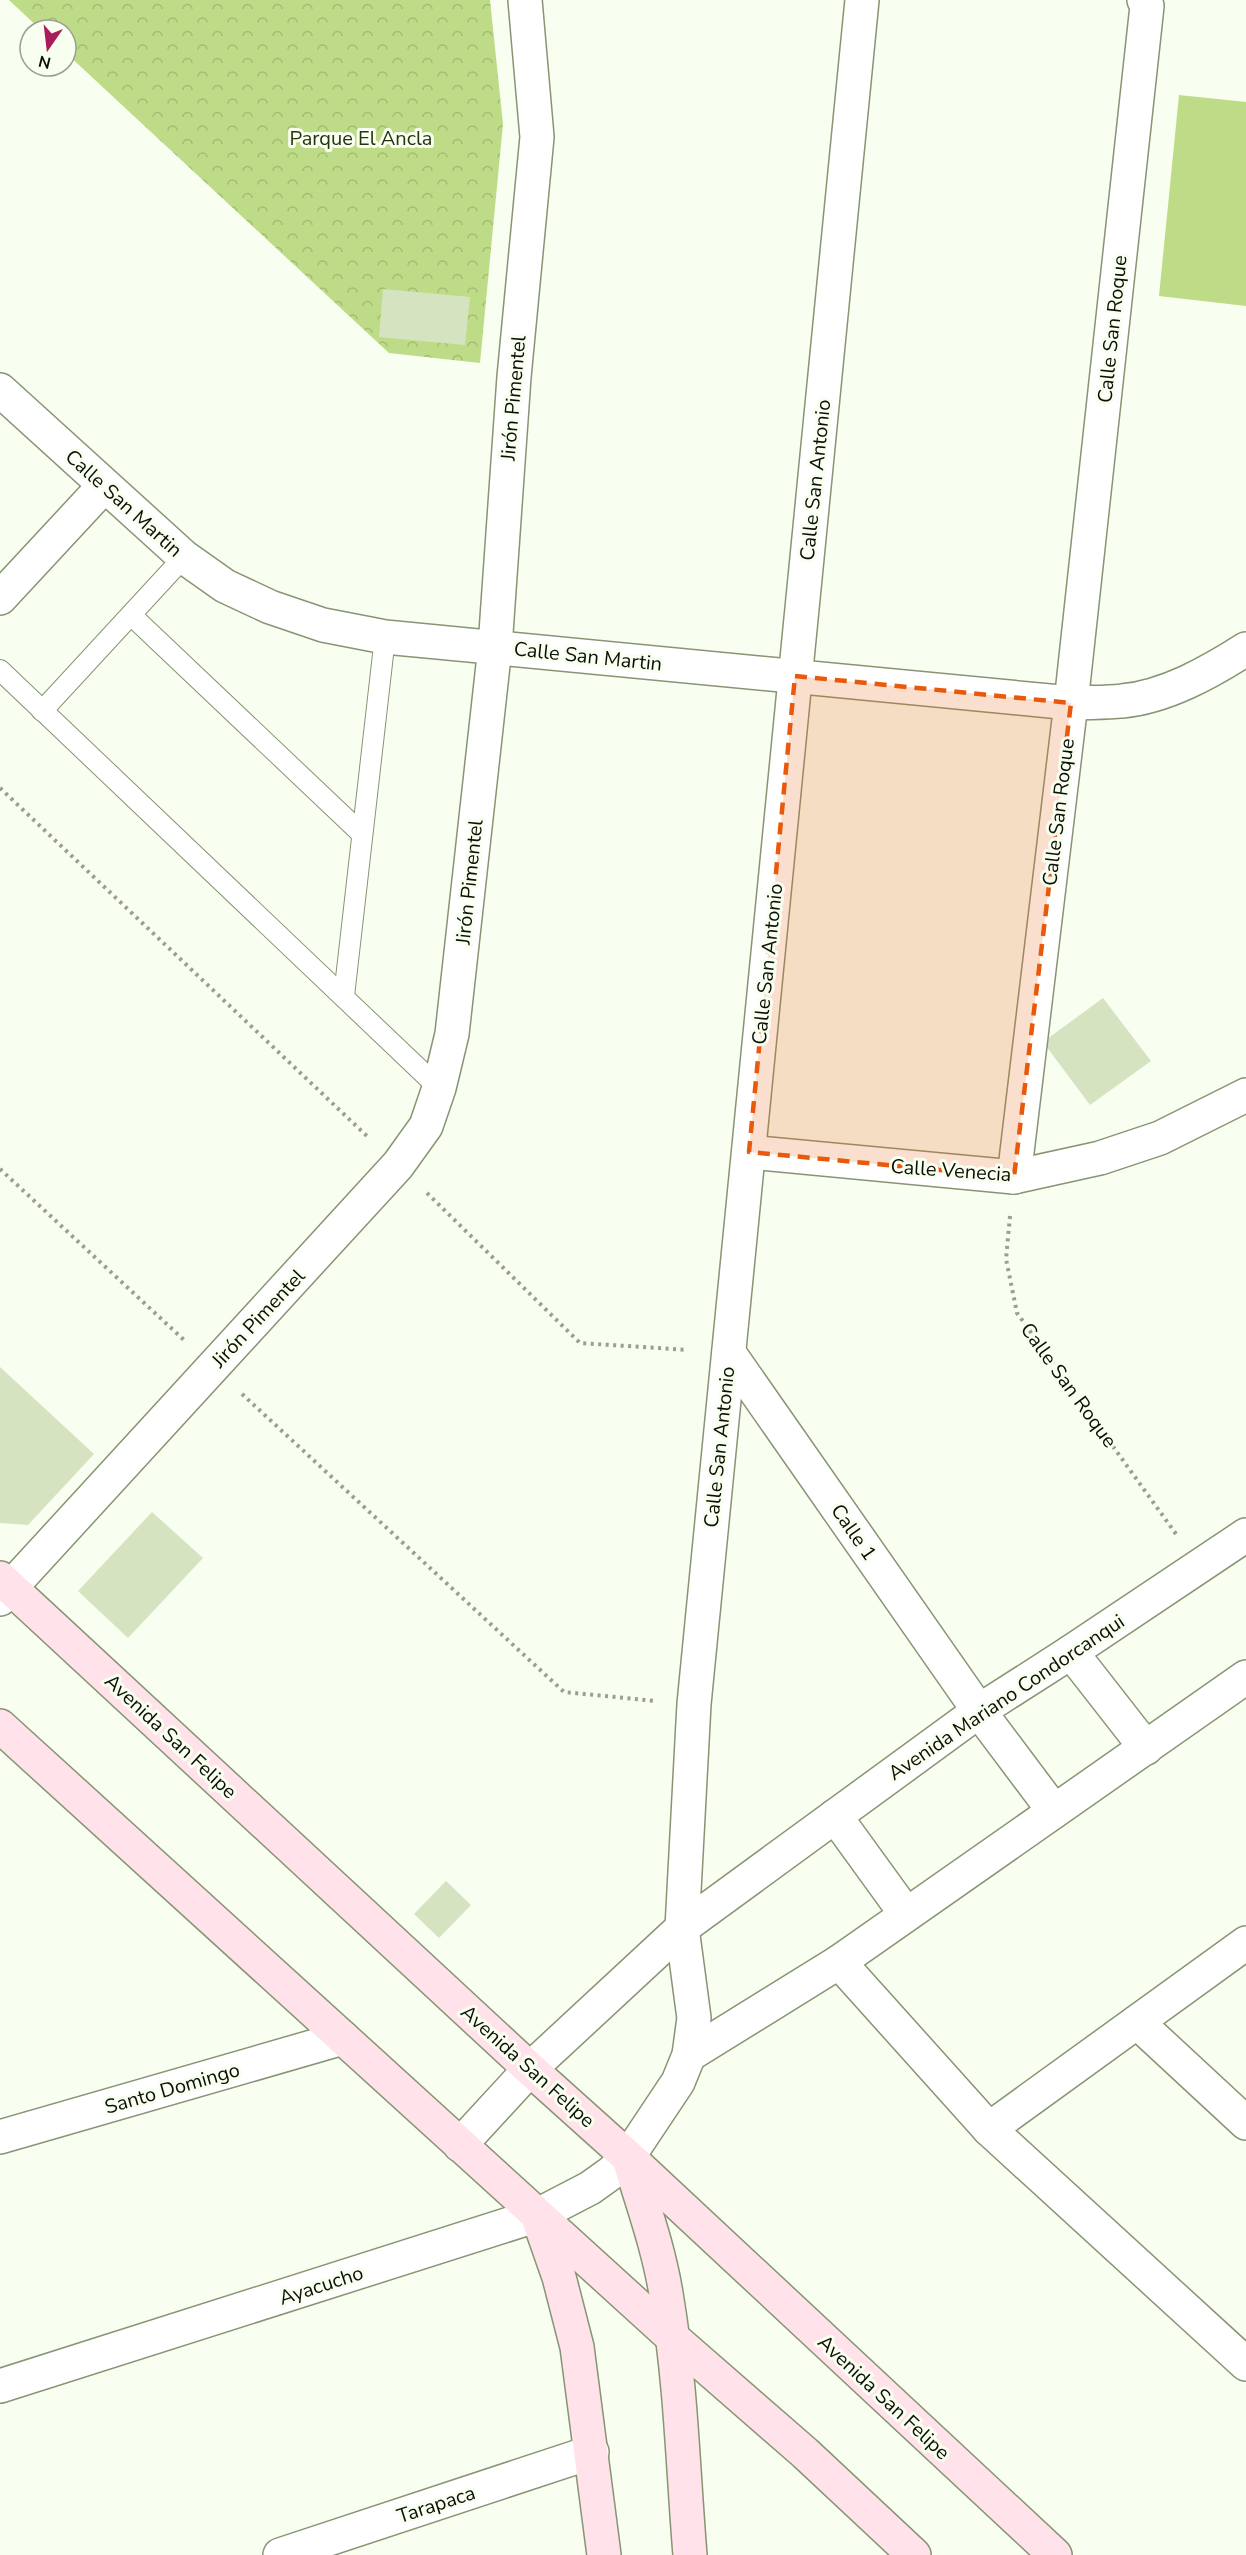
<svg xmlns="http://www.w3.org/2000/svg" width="1246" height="2555" font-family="'Nunito Sans',sans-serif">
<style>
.grass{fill:#bedc87}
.park{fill:url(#park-crowns)}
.building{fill:#d6e3c0}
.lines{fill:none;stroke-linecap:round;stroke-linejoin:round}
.service-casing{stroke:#889473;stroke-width:22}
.minor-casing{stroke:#889473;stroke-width:36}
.tertiary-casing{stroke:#889473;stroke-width:36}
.secondary-casing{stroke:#889473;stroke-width:36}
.path{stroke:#9a9f92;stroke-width:4;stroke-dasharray:3 4.5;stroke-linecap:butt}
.service{stroke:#fff;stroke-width:20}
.minor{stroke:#fff;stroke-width:33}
.tertiary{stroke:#fff;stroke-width:33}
.secondary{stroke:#ffe2ea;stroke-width:33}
.marked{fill:#e8590c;fill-opacity:0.2;stroke:#e8590c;stroke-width:4.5;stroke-dasharray:12 8;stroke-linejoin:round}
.labels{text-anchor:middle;stroke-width:6;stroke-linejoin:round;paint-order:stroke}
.park-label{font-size:20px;fill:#27330e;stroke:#f8fef0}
.street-label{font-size:20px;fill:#0b1005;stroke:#f8fef0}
</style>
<defs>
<pattern id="park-crowns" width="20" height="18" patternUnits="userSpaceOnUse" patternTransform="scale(1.5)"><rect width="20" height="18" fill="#bedc87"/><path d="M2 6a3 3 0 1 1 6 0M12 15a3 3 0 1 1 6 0" fill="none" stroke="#a2bc73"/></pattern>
</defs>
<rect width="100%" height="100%" fill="#f8fef0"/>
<polygon class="grass" points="1179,95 1246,102 1246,306 1159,296"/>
<polygon class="park" points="9,0 490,0 503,124 480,363 389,353 66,53 66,30 41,30"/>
<g class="building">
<polygon points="383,289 470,297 465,345 379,337"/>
<polygon points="1103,998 1151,1061 1090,1105 1043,1042"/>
<polygon points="0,1367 94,1454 28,1525 0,1523"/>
<polygon points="152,1512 203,1558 128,1638 78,1591"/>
<polygon points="446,1881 471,1905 439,1938 414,1914"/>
</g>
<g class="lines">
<defs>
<g id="service">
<polyline points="131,615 362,834"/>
<polyline points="0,670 439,1088"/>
<polyline points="42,711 184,557"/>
<polyline points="344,996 385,637"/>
</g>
<g id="minor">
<path d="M0,390L184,557L225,586L270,607L323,625L385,637L1071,703C1088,702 1106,703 1122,701C1166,697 1210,672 1246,649"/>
<polyline points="0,598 104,486"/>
<polyline points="749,1152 1014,1177 1100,1158 1160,1138 1246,1095"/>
<polyline points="1014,1177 1071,703 1147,6 1144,0"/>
<polyline points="729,1353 979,1711 1054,1811"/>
<polyline points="0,1599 398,1165 426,1126 439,1088 452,1034 495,647 514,377 537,137 525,0"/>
<polyline points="1071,1652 1146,1748"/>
<polyline points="835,1816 906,1914"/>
<polyline points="839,1962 989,2129 1246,2364"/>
<polyline points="1137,2022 1246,2123"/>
<polyline points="689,2055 839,1962 1246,1677"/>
<polyline points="989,2129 1246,1943"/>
<polyline points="0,2137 343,2038"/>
<polyline points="0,2386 538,2215 590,2188 611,2173 628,2157 678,2082 689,2055 694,2018 682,1928 694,1704 862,0"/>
<polyline points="280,2555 592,2452"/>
</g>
<polyline id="tertiary" points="460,2145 530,2069 682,1928 979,1711 1071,1652 1246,1535"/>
<g id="secondary">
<polyline points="0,1578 530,2069 628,2157 1055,2555"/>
<polyline points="0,1726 673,2338 805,2453 914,2555"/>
<path d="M629,2159C643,2205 660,2252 667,2300C681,2384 683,2470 690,2555"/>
<polyline points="539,2220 559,2277 577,2347 604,2555"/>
</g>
</defs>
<use href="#service" class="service-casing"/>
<use href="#minor" class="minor-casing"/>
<use href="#tertiary" class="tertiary-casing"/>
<use href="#secondary" class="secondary-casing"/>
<g class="path">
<polyline points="0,788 369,1138"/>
<polyline points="0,1169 184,1340"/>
<polyline points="427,1193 580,1343 688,1350"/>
<polyline points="1010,1216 1006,1259 1017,1313 1176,1534"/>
<polyline points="242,1394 564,1692 655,1701"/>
</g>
<use href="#service" class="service"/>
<use href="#minor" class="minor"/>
<use href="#tertiary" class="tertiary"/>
<use href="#secondary" class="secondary"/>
</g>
<path class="marked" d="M795,676L1071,703L1014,1177L749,1152Z"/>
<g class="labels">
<g class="park-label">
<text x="361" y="145">Parque El Ancla</text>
</g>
<g class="street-label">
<text transform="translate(1112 329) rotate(-84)" y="7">Calle San Roque</text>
<text transform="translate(513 398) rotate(-85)" y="7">Jirón Pimentel</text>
<text transform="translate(815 480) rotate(-84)" y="7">Calle San Antonio</text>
<text transform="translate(124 503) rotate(42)" y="7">Calle San Martin</text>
<text transform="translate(588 656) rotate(6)" y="7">Calle San Martin</text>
<text transform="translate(1058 812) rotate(-83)" y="7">Calle San Roque</text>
<text transform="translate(469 882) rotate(-84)" y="7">Jirón Pimentel</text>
<text transform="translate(767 964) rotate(-84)" y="7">Calle San Antonio</text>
<text transform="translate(951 1170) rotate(4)" y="7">Calle Venecia</text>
<text transform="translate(258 1318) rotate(-47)" y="7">Jirón Pimentel</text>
<text transform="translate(1069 1385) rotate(54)" y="7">Calle San Roque</text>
<text transform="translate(719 1447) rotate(-84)" y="7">Calle San Antonio</text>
<text transform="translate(854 1532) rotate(55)" y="7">Calle 1</text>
<text transform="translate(1006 1697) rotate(-34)" y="7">Avenida Mariano Condorcanqui</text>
<text transform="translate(171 1736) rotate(43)" y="7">Avenida San Felipe</text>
<text transform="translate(528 2066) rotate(42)" y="7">Avenida San Felipe</text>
<text transform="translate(172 2088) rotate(-16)" y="7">Santo Domingo</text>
<text transform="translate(321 2285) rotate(-18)" y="7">Ayacucho</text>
<text transform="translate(884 2397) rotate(43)" y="7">Avenida San Felipe</text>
<text transform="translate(436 2504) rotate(-18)" y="7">Tarapaca</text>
</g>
</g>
<g transform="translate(48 48) rotate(194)"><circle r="28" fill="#f8fef0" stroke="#999f92" stroke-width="1.5"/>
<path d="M0-4.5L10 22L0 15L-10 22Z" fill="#aa1c5a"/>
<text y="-9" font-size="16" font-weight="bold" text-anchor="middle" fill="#0b1005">N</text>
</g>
</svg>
